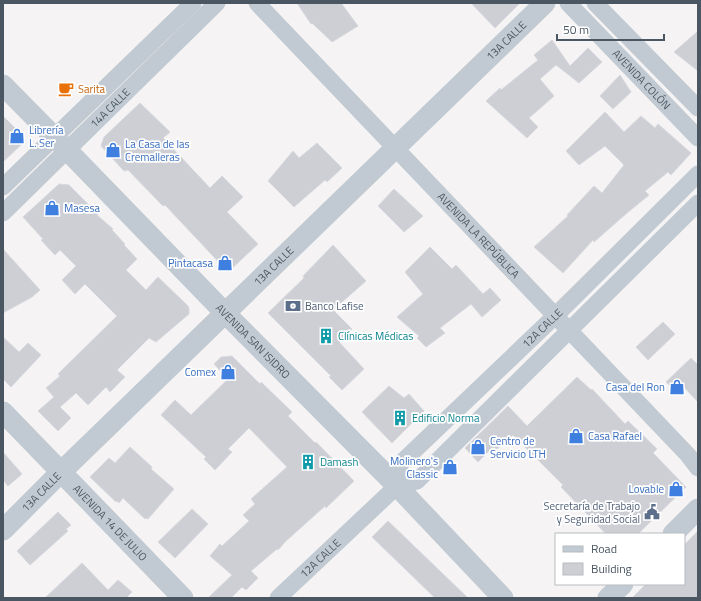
<svg xmlns="http://www.w3.org/2000/svg" width="701" height="601" font-family="'Titillium Web',sans-serif">
<style>
.building{fill:#cdcfd5;stroke:#d7d9de}
.lines{fill:none;stroke-linecap:round;stroke-linejoin:round}
.minor{stroke:#c1cad2;stroke-width:17}
.tertiary{stroke:#c1cad2;stroke-width:21}
.labels{text-anchor:middle;stroke-width:3.5;stroke-linejoin:round;paint-order:stroke}
.street-label{font-size:11px;fill:#4a5661;stroke:#fff}
.food-label{font-size:11px;fill:#c56008;stroke:#fff;text-anchor:start}
.shop-label{font-size:11px;fill:#366cbe;stroke:#fff;text-anchor:start}
.service-label{font-size:11px;fill:#4e5e75;stroke:#fff;text-anchor:start}
.culture-label{font-size:11px;fill:#0d838f;stroke:#fff;text-anchor:start}
</style>
<rect width="100%" height="100%" fill="#f5f3f3"/>
<g class="building">
<polygon points="297,3 341,3 358,26 332,42 312,23 311,24"/>
<polygon points="471,3 520,3 495,28"/>
<polygon points="698,31 698,71 674,52"/>
<polygon points="552,40 570,66 588,48 602,62 579,83 556,65 540,79 554,96 529,118 538,127 527,138 486,101 500,88 501,90 538,60 534,55"/>
<polygon points="620,75 631,92 613,109 600,96"/>
<polygon points="140,103 170,132 163,138 210,188 222,176 243,197 227,212 258,244 228,272 165,205 163,206 128,170 124,171 101,146 104,137"/>
<polygon points="605,112 624,132 641,116 655,128 658,124 691,153 671,175 668,172 645,191 649,195 627,213 594,242 593,240 563,273 534,247 568,216 567,215 594,186 602,193 624,165 605,146 579,165 566,151"/>
<polygon points="3,116 23,136 24,142 3,162"/>
<polygon points="317,143 342,168 327,182 325,180 294,207 268,181 293,151 299,158"/>
<polygon points="59,184 69,185 98,214 97,215 113,229 112,230 125,244 124,245 137,259 126,270 146,290 158,277 188,306 189,309 189,314 156,342 149,338 117,370 125,377 110,392 106,387 88,405 76,393 60,407 71,418 58,431 38,411 54,397 46,388 60,376 58,374 117,316 85,284 75,294 62,280 76,266 60,250 55,255 41,240 43,239 23,217"/>
<polygon points="394,189 423,216 404,232 378,206"/>
<polygon points="333,245 366,281 333,310 352,329 339,342 364,369 342,390 329,377 331,376 268,313 304,278 303,276"/>
<polygon points="430,247 452,269 456,265 483,294 490,288 501,300 482,317 471,304 440,328 445,333 426,347 417,338 419,336 397,317 423,294 405,272"/>
<polygon points="3,249 40,290 32,297 3,313"/>
<polygon points="663,322 675,334 648,360 636,347"/>
<polygon points="3,337 19,352 28,343 41,355 11,387 3,379"/>
<polygon points="232,356 260,384 261,382 292,412 288,416 315,443 316,442 354,481 326,508 325,506 285,542 278,550 277,549 251,571 258,578 246,590 242,587 231,598 208,598 232,575 210,556 220,544 222,546 249,521 243,515 255,504 251,499 287,467 249,428 228,449 232,452 215,470 204,459 206,457 161,415 175,400 191,415 228,379 214,364 221,357"/>
<polygon points="691,358 698,365 698,402 682,385 675,391 666,382"/>
<polygon points="577,377 591,390 592,389 625,424 628,421 657,449 653,453 686,487 638,534 606,534 561,487 563,485 513,435 496,450 493,447 478,462 465,448 508,406 527,426"/>
<polygon points="389,386 404,398 409,394 424,411 392,443 362,412"/>
<polygon points="130,447 152,467 151,469 174,489 148,519 146,518 145,519 123,498 119,503 117,501 116,502 90,477 109,458 115,463"/>
<polygon points="3,452 22,474 8,486 3,480"/>
<polygon points="192,509 208,524 175,558 158,542"/>
<polygon points="58,512 71,525 66,529 68,531 30,565 17,551"/>
<polygon points="388,521 468,598 435,598 372,537"/>
<polygon points="698,531 698,598 632,598 646,584 684,584 684,545"/>
<polygon points="82,563 108,590 118,580 132,592 126,598 45,598"/>
</g>
<g class="lines">
<g class="minor">
<path id="s1" d="M257,3C402,153 543,305 688,455L698,468"/>
<path id="s2" d="M568,3L698,138"/>
<polyline points="595,3 698,108"/>
<polyline points="3,187 193,3"/>
<path id="s3" d="M3,213L217,3"/>
<path id="s4" d="M397,486L400,464L555,316L698,174"/>
<path id="s5" d="M278,598L397,486L417,481L698,203"/>
</g>
<g class="tertiary">
<path id="s6" d="M3,85L67,150L225,313L397,486L503,598"/>
<path id="s7" d="M3,412L183,598"/>
<path id="s8" d="M3,530L61,472L545,3"/>
<polyline points="673,534 698,509"/>
<polyline points="608,598 623,584"/>
</g>
</g>
<defs>
<symbol id="cafe-bare" viewBox="-9 -9 18 18"><path d="M-5.5-4.5H6V0H3Q3 3.5 0 3.5H-2.5Q-5.5 3.5-5.5 0ZM3-3.2v2h1.7v-2ZM-6 4.5H4V6H-6Z" fill="#e8710a" stroke="#fff" stroke-width="2.5" paint-order="stroke"/></symbol>
<symbol id="shop-bare" viewBox="-9 -9 18 18"><path d="M-5-2.5h2.3a2.7 3.5 0 0 1 5.4 0H5L5.5 6h-11ZM-1.5-2.5h3a1.5 2.3 0 0 0-3 0Z" fill="#3f7fe0" stroke="#fff" stroke-width="2.5" paint-order="stroke"/></symbol>
<symbol id="bank-bare" viewBox="-9 -9 18 18"><path d="M-6-4H6V4H-6ZM0-2.3a2.3 2.3 0 1 0 0 4.6a2.3 2.3 0 1 0 0-4.6Z" fill="#5c6f8a" stroke="#fff" stroke-width="2.5" paint-order="stroke"/></symbol>
<symbol id="building-bare" viewBox="-9 -9 18 18"><path d="M-4-6H4V6H1V3H-1V6H-4ZM-2.5-4.3h1.7v1.8h-1.7ZM.8-4.3h1.7v1.8H.8ZM-2.5-1h1.7V.8h-1.7ZM.8-1h1.7V.8H.8Z" fill="#0f9aa8" stroke="#fff" stroke-width="2.5" paint-order="stroke"/></symbol>
<symbol id="civic-bare" viewBox="-9 -9 18 18"><path d="M-.6-6.5H3V-4.5H.6V-3L4-1V1h2V6H-6V1h2V-1L-.6-3ZM-1.2 2.5V6h2.4V2.5Z" fill="#5c6f8a" stroke="#fff" stroke-width="2.5" paint-order="stroke"/></symbol>
</defs>
<g fill-rule="evenodd">
<use href="#cafe-bare" x="55" y="78" width="22" height="22"/>
<use href="#shop-bare" x="6" y="125" width="22" height="22"/>
<use href="#shop-bare" x="102" y="139" width="22" height="22"/>
<use href="#shop-bare" x="41" y="197" width="22" height="22"/>
<use href="#shop-bare" x="214" y="252" width="22" height="22"/>
<use href="#bank-bare" x="282" y="295" width="22" height="22"/>
<use href="#building-bare" x="315" y="325" width="22" height="22"/>
<use href="#shop-bare" x="217" y="361" width="22" height="22"/>
<use href="#shop-bare" x="666" y="376" width="22" height="22"/>
<use href="#building-bare" x="389" y="407" width="22" height="22"/>
<use href="#shop-bare" x="565" y="425" width="22" height="22"/>
<use href="#shop-bare" x="467" y="436" width="22" height="22"/>
<use href="#building-bare" x="297" y="451" width="22" height="22"/>
<use href="#shop-bare" x="439" y="456" width="22" height="22"/>
<use href="#shop-bare" x="665" y="478" width="22" height="22"/>
<use href="#civic-bare" x="641" y="501" width="22" height="22"/>
</g>
<g class="labels">
<g class="street-label">
<text dy="4" stroke="none"><textPath href="#s8" startOffset="702">13A CALLE</textPath></text>
<text dy="4" stroke="none"><textPath href="#s2" startOffset="106">AVENIDA COLÓN</textPath></text>
<text dy="4" stroke="none"><textPath href="#s3" startOffset="150">14A CALLE</textPath></text>
<text dy="4" stroke="none"><textPath href="#s1" startOffset="321">AVENIDA LA REPÚBLICA</textPath></text>
<text dy="4" stroke="none"><textPath href="#s8" startOffset="378">13A CALLE</textPath></text>
<text dy="4" stroke="none"><textPath href="#s4" startOffset="219">12A CALLE</textPath></text>
<text dy="4" stroke="none"><textPath href="#s6" startOffset="358">AVENIDA SAN ISIDRO</textPath></text>
<text dy="4" stroke="none"><textPath href="#s8" startOffset="54">13A CALLE</textPath></text>
<text dy="4" stroke="none"><textPath href="#s7" startOffset="154">AVENIDA 14 DE JULIO</textPath></text>
<text dy="4" stroke="none"><textPath href="#s5" startOffset="58">12A CALLE</textPath></text>
</g>
<g class="food-label">
<text x="78" y="93">Sarita</text>
</g>
<g class="shop-label">
<text x="29" y="134">Librería<tspan x="29" dy="13">L. Ser</tspan></text>
<text x="125" y="148">La Casa de las<tspan x="125" dy="13">Cremalleras</tspan></text>
<text x="64" y="212">Masesa</text>
<text x="213" y="267" text-anchor="end">Pintacasa</text>
<text x="216" y="376" text-anchor="end">Comex</text>
<text x="665" y="391" text-anchor="end">Casa del Ron</text>
<text x="588" y="440">Casa Rafael</text>
<text x="490" y="445">Centro de<tspan x="490" dy="13">Servicio LTH</tspan></text>
<text x="438" y="465" text-anchor="end">Molinero's<tspan x="438" dy="13">Classic</tspan></text>
<text x="664" y="493" text-anchor="end">Lovable</text>
</g>
<g class="service-label">
<text x="305" y="310">Banco Lafise</text>
<text x="640" y="510" text-anchor="end">Secretaría de Trabajo<tspan x="640" dy="13">y Seguridad Social</tspan></text>
</g>
<g class="culture-label">
<text x="338" y="340">Clínicas Médicas</text>
<text x="412" y="422">Edificio Norma</text>
<text x="320" y="466">Damash</text>
</g>
</g>
<rect width="701" height="601" fill="none" stroke="#4a5661" stroke-width="8"/>
<rect x="555" y="533" width="130" height="52" fill="#ffffff" stroke="#b7bbc0"/>
<rect x="563" y="546" width="20" height="6" fill="#c1cad2" stroke="#b7bbc0"/>
<text x="591" y="553" font-size="12" fill="#4a5661">Road</text>
<rect x="563" y="563" width="20" height="12" fill="#cdcfd5" stroke="#b7bbc0"/>
<text x="591" y="573" font-size="12" fill="#4a5661">Building</text>
<path d="M557 34v6h107v-6" fill="none" stroke="#4a5661" stroke-width="2"/>
<text x="563" y="34" font-size="12" fill="#4a5661" stroke="#ffffff" stroke-width="3" paint-order="stroke">50 m</text>
</svg>
